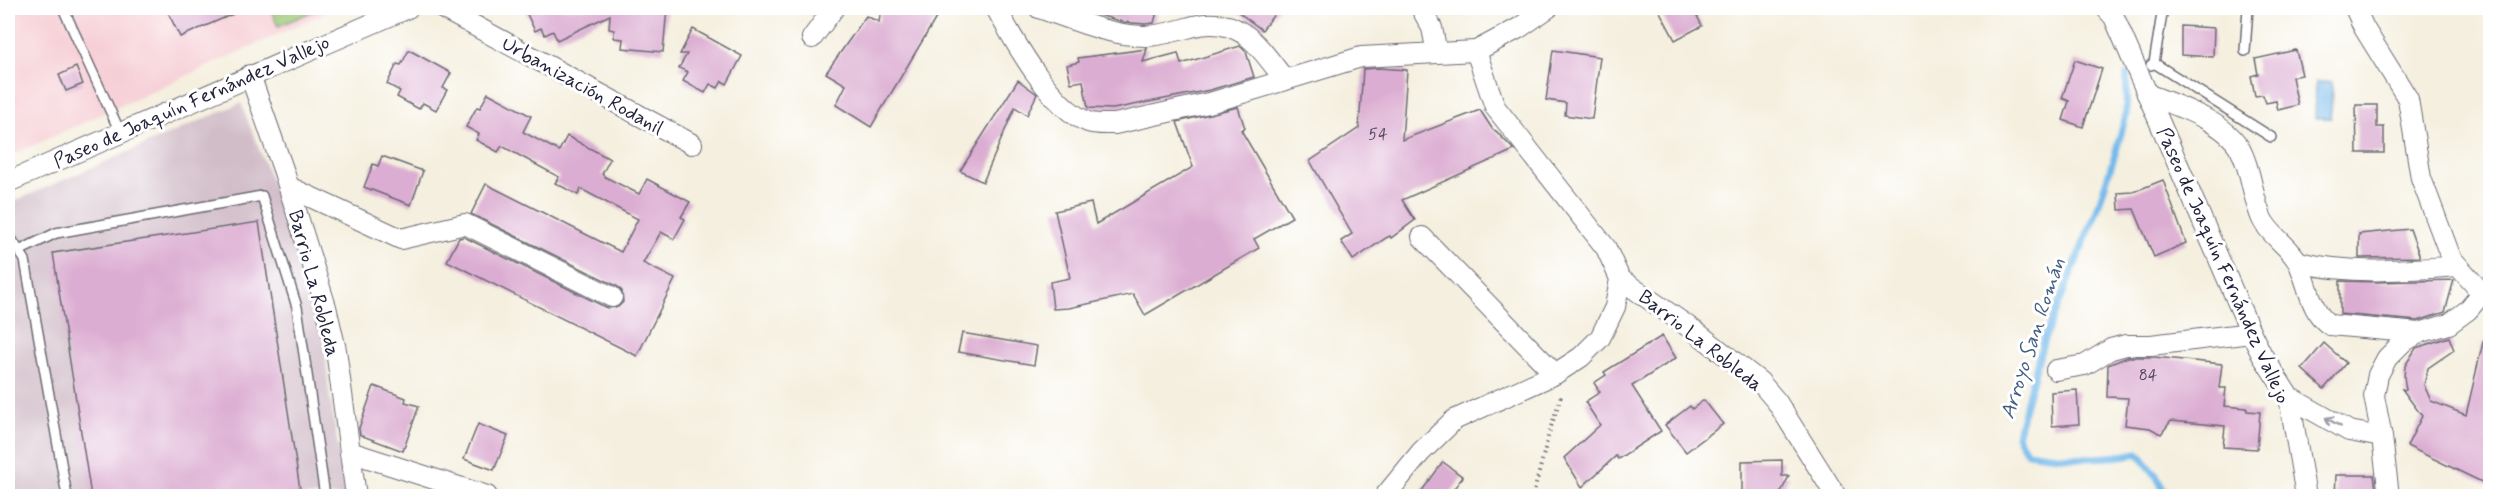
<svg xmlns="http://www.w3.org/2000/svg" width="2498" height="504" font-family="Mynerve,sans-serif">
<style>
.built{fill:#f6cfd5}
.industrial{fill:#d1bdc8}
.green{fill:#9cc774;stroke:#5f7458;stroke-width:1.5}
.water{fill:#72b9ea;stroke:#4a6e92;stroke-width:1.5}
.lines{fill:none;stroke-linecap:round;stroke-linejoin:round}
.stream{stroke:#72b9ea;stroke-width:7}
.building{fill:#dcadd2}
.service-casing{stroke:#6c6a74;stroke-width:12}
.minor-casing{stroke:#6c6a74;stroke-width:22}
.path{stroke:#6c6a74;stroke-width:4;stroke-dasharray:1.5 4.5;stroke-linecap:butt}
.service{stroke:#fff;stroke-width:9}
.minor{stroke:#fff;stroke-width:20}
.oneway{stroke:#9c9ca7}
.labels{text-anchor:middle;stroke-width:6;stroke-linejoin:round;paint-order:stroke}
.number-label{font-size:16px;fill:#504561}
.street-label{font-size:20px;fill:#22223b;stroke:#fff}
.water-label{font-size:21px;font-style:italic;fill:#425e81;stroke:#fff}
</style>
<rect width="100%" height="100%" fill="#fff"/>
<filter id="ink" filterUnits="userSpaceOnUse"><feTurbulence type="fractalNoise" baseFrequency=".0167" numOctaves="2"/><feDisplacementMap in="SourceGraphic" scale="12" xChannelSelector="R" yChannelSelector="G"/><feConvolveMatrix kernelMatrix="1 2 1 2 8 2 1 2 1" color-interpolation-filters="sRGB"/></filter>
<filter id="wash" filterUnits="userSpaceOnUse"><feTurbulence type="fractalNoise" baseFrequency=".008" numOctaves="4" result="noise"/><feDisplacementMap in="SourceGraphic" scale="24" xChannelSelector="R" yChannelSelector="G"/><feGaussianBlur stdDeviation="1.35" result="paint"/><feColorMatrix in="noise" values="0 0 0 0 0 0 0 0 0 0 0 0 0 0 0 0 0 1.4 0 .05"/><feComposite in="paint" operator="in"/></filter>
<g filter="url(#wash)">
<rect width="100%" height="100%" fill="#f4efde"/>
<polygon class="built" points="8,8 336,8 8,157"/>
<polygon class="industrial" points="241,103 299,252 323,329 329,391 346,496 8,496 8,204"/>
<polygon class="green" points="270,8 321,8 278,26"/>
<polygon class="water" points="2316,82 2332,82 2331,118 2315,118"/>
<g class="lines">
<path class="stream" d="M2127,75L2126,115L2116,151L2096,213L2043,342L2017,436L2027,452C2066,458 2100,461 2138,453L2155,474L2167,496"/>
</g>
<g id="blocks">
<g class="building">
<polygon points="166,8 247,8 180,37"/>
<polygon points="524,8 667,8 663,52 622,48 623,39 614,38 614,30 609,29 610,15 557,40 553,31 545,35 541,28 535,31"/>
<polygon points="881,8 942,8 871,127 836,105 846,85 826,73 866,16 879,22"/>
<polygon points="1092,8 1158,8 1154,23 1145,24 1123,22 1092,13"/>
<polygon points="1233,8 1279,8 1262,30"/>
<polygon points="1658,8 1693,8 1702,26 1675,40"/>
<polygon points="2181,26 2214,28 2213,57 2181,55"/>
<polygon points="693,29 742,56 727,84 722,81 718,88 710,84 705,93 683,81 688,72 679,68 687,54 680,54"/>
<polygon points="1240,46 1246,52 1254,77 1210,90 1113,109 1088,108 1083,81 1071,83 1067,65 1079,62 1078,58 1147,49 1143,62 1178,53 1181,64"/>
<polygon points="409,50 451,73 443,88 447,90 436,110 423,103 419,109 397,97 400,91 387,84 397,64 401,65"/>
<polygon points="1553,50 1600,57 1592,119 1565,115 1566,103 1546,100"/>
<polygon points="2296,50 2302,75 2292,77 2298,105 2278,110 2276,101 2266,103 2263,95 2255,96 2251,76 2258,74 2255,59"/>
<polygon points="2075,60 2102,69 2083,127 2063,120 2069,101 2062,98"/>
<polygon points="76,67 83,84 66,91 59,75"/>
<polygon points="1378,68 1407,70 1402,140 1480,110 1493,130 1496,131 1514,150 1402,200 1415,220 1391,238 1390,236 1386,238 1353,260 1341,241 1352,234 1310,161 1359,128 1363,69"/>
<polygon points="1018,80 1037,94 1027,115 1015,107 983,182 960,171"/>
<polygon points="488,93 531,116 523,132 559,151 567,136 610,159 602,174 605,177 639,194 647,179 690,202 681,217 685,219 674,239 661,232 643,263 675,279 637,356 447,261 459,238 464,237 607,308 618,307 623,302 622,291 617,286 471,214 486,184 621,252 638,219 581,189 578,195 555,183 559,177 502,146 498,152 476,140 479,134 466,127 477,107 480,108"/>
<polygon points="2356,105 2377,105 2377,127 2384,127 2384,153 2357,153"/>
<polygon points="1238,107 1245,128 1241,130 1292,217 1254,239 1259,248 1145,315 1133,294 1069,308 1053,309 1050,282 1070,278 1055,211 1091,203 1096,224 1193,167 1177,122"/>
<polygon points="382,156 423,171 411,205 364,187 373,164 378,166"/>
<polygon points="2163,180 2186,243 2154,257 2134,209 2119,210 2118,193 2133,192"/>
<polygon points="259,222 301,496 91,496 53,253"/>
<polygon points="2410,229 2420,257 2359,258 2359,234"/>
<polygon points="2454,280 2445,312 2418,321 2340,314 2340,281 2378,282"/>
<polygon points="962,333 1037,346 1034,365 958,352"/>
<polygon points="1662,336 1676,358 1632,386 1661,431 1618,459 1616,456 1582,487 1564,458 1600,425 1585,402 1600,392 1594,383 1606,375 1604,372"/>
<polygon points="2449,337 2454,350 2428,368 2424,385 2431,401 2466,415 2483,342 2490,343 2490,486 2407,446 2422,416 2402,389 2406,390 2404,377 2405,366 2416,348"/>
<polygon points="2324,343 2346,363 2324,389 2302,369"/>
<polygon points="2128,357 2154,357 2222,364 2219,388 2226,388 2224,406 2247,408 2247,411 2260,412 2257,449 2223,447 2225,426 2171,421 2161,434 2150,428 2125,425 2128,398 2107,397 2108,365"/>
<polygon points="374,386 406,398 405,402 419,406 403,451 360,435 359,428"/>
<polygon points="2077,390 2079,424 2052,426 2051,392"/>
<polygon points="1704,400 1723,424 1686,452 1665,425 1690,406 1692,409"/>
<polygon points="478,424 508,436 494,470 464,459"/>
<polygon points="1782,460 1782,476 1789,476 1779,496 1742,496 1742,461"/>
<polygon points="1443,462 1463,477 1448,496 1418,496"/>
<polygon points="2336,475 2374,475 2377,496 2335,496"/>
</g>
</g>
</g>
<g filter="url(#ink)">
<use href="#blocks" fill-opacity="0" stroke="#6c6a74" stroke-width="1.5"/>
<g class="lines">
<defs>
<g id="service">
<polyline points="63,8 120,132"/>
<polyline points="2245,51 2248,8"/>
<polyline points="2154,63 2271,137"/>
<polyline points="2151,65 2154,63 2163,8"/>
<polyline points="8,234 25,260 67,496"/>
<polyline points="19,251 56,233 262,196 297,307 325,496"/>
</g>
<g id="minor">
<polyline points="442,8 692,144"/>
<path d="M996,8C1014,41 1051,108 1088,122C1096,125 1106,124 1115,124L1213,102L1361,57L1476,51L1519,28L1548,8"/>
<path d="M1039,8C1072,19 1110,36 1145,36C1161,36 1179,30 1194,26C1241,15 1259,47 1285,80"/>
<polyline points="1421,8 1432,28 1437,53"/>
<polyline points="2106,8 2114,17 2251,333 2262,355 2289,397 2306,496"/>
<polyline points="2355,8 2364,28 2408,99 2421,178 2451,258 2482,293"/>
<polyline points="812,38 834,8"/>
<polyline points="250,75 284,172 326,307 336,350 356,496"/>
<path d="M2147,94C2175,105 2225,121 2240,149C2252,171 2252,197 2262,219C2270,236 2291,247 2299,264C2308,283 2311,314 2330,325L2419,333"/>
<polyline points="8,182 408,8"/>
<polyline points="289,187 401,239 465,224 612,297"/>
<polyline points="1422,237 1555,374"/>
<path d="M2299,262C2351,275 2405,270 2458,266"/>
<polyline points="1620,279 1696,332 1760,382 1777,402 1836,496"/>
<polyline points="2056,370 2085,365 2111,349 2126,345 2151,345 2251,333"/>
<polyline points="2289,397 2349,431 2382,437"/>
<polyline points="350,452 487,496"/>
<polyline points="1385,496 1421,452 1454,420 1555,374 1581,357 1600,338 1615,307 1620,279 1606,248 1495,107 1476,51"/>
<polyline points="2389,496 2382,437 2374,396 2378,375 2387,358 2403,342 2419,333 2449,324 2468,310 2482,293 2490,295"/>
</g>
</defs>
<use href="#service" class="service-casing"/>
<use href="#minor" class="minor-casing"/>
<polyline class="path" points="1533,496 1549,433 1562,393"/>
<use href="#service" class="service"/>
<use href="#minor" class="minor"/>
</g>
<defs><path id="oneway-shaft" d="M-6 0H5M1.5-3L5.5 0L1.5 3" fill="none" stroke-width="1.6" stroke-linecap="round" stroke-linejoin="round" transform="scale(1.5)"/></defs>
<use class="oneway" href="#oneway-shaft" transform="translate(2333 422) rotate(-150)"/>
</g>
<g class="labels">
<g class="number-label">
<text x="1378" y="139">54</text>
<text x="2148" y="380">84</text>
</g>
<g class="street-label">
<text transform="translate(583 85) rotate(29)" y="7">Urbanización Rodanil</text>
<text transform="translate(191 101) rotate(-24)" y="7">Paseo de Joaquín Fernández Vallejo</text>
<text transform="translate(2224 265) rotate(66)" y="7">Paseo de Joaquín Fernández Vallejo</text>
<text transform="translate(315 283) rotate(75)" y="7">Barrio La Robleda</text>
<text transform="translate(1701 340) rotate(38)" y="7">Barrio La Robleda</text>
</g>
<g class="water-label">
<text transform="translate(2032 338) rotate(-72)" y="7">Arroyo San Román</text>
</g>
</g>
<rect width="2498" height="504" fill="none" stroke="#fff" stroke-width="30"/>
</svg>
